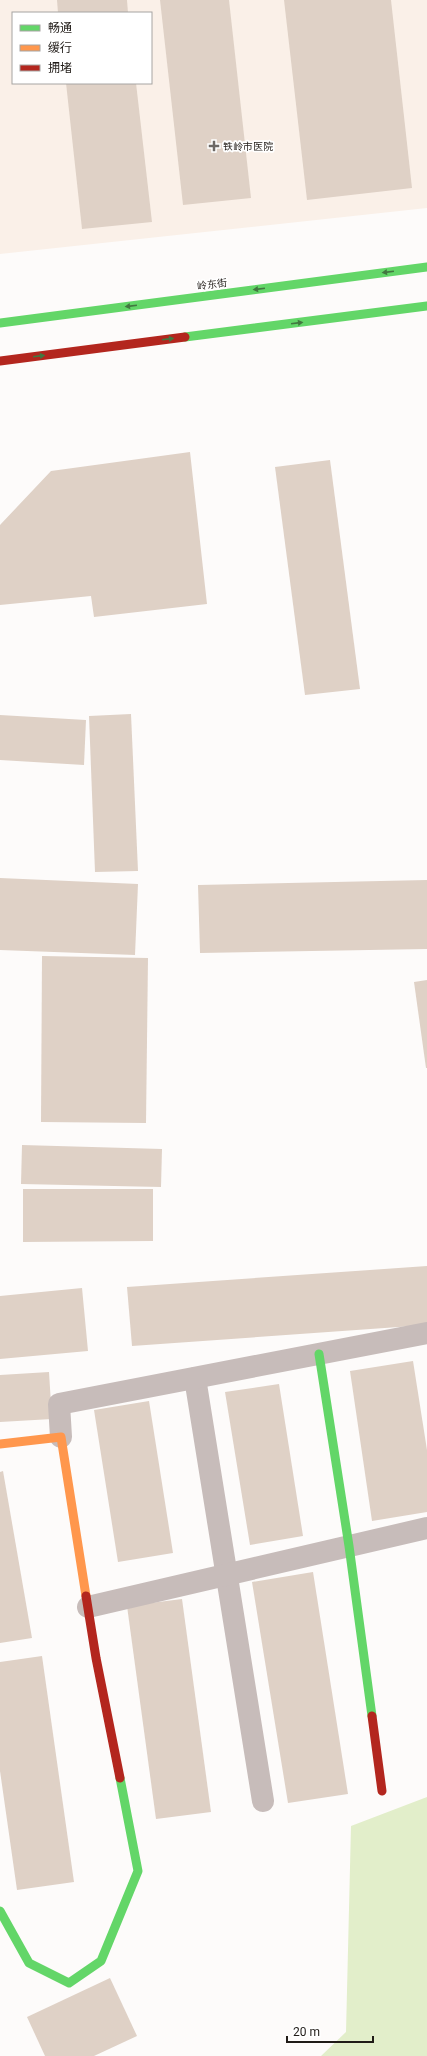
<svg xmlns="http://www.w3.org/2000/svg" width="427" height="2056" font-family="Roboto,'Noto Sans SC',sans-serif">
<style>
.built{fill:#faf0e8;fill-rule:evenodd}
.green{fill:#e2eeca}
.building{fill:#dfd1c6}
.lines{fill:none;stroke-linecap:round;stroke-linejoin:round}
.street{stroke:#c7bcba;stroke-width:22}
.fast{stroke:#63d668;stroke-width:9}
.slow{stroke:#ff974d;stroke-width:9}
.jam{stroke:#b3261e;stroke-width:9}
.oneway{fill:#427840}
.poi-dot{fill:#6d6966;stroke:#fff;stroke-width:1.5}
.labels{text-anchor:middle;stroke-width:3.5;stroke-linejoin:round;paint-order:stroke}
.poi-label{font-size:10px;fill:#201b17;stroke:#fff;text-anchor:start}
.street-label{font-size:10px;fill:#201b17;stroke:#fff}
</style>
<rect width="100%" height="100%" fill="#fdfbfa"/>
<path class="built" d="M0,0H427V208L0,254ZM13,13H151V83H13Z"/>
<polygon class="green" points="427,1797 427,2056 321,2056 346,2032 351,1826"/>
<g class="building">
<polygon points="57,0 127,0 128,13 58,13"/>
<polygon points="160,0 229,0 251,198 183,205"/>
<polygon points="284,0 391,0 412,188 307,200"/>
<polygon points="66,83 136,83 152,222 82,229"/>
<polygon points="190,452 207,604 94,617 91,596 0,605 0,525 51,471"/>
<polygon points="330,460 360,689 305,695 275,467"/>
<polygon points="131,714 138,871 95,872 89,716"/>
<polygon points="0,715 86,720 84,765 0,760"/>
<polygon points="0,878 138,884 135,955 0,950"/>
<polygon points="427,880 427,949 200,953 198,885"/>
<polygon points="42,956 148,958 146,1123 41,1122"/>
<polygon points="427,980 427,1068 426,1068 414,982"/>
<polygon points="22,1145 162,1149 161,1187 21,1184"/>
<polygon points="23,1189 153,1189 153,1241 23,1242"/>
<polygon points="427,1266 427,1325 132,1346 127,1287"/>
<polygon points="82,1288 88,1351 0,1359 0,1296"/>
<polygon points="413,1361 427,1450 427,1512 372,1521 350,1371"/>
<polygon points="49,1372 52,1419 0,1422 0,1375"/>
<polygon points="279,1384 303,1536 250,1545 225,1392"/>
<polygon points="149,1401 173,1553 118,1562 94,1410"/>
<polygon points="3,1471 32,1638 0,1643 0,1472"/>
<polygon points="313,1572 348,1794 288,1803 252,1582"/>
<polygon points="182,1599 211,1812 156,1819 127,1606"/>
<polygon points="42,1656 74,1882 17,1890 0,1771 0,1662"/>
<polygon points="110,1978 137,2036 94,2056 45,2056 27,2017"/>
</g>
<g class="lines">
<g class="street">
<polyline points="195,1378 263,1801"/>
<polyline points="61,1437 59,1404 427,1333"/>
<polyline points="88,1607 427,1528"/>
</g>
<g class="fast">
<polyline points="0,323 427,267"/>
<polyline points="185,337 427,306"/>
<polyline points="319,1354 349,1546 372,1716"/>
<polyline points="0,1911 29,1963 69,1983 101,1961 138,1871 120,1778"/>
</g>
<polyline class="slow" points="0,1444 61,1437 86,1596"/>
<g class="jam">
<polyline points="0,361 185,337"/>
<polyline points="86,1596 96,1658 120,1778"/>
<polyline points="372,1716 382,1791"/>
</g>
</g>
<defs><path id="oneway-solid" d="M-6-.8H1V-3.2L6.5 0L1 3.2V.8H-6Z"/></defs>
<g class="oneway">
<use href="#oneway-solid" transform="translate(388 272) rotate(173)"/>
<use href="#oneway-solid" transform="translate(259 289) rotate(173)"/>
<use href="#oneway-solid" transform="translate(131 306) rotate(173)"/>
<use href="#oneway-solid" transform="translate(297 323) rotate(-7)"/>
<use href="#oneway-solid" transform="translate(168 339) rotate(-7)"/>
<use href="#oneway-solid" transform="translate(39 356) rotate(-7)"/>
</g>
<path class="poi-dot" d="M212 140h4v4h4v4h-4v4h-4v-4h-4v-4h4z"/>
<g class="labels">
<g class="poi-label">
<text x="223" y="150">铁岭市医院</text>
</g>
<g class="street-label">
<text transform="translate(212 284) rotate(-7)" y="4">岭东街</text>
</g>
</g>
<rect x="12" y="12" width="140" height="72" fill="#ffffff" stroke="#a6a4a2"/>
<rect x="20" y="25" width="20" height="6" fill="#63d668" stroke="#a6a4a2"/>
<text x="48" y="32" font-size="12" fill="#201b17">畅通</text>
<rect x="20" y="45" width="20" height="6" fill="#ff974d" stroke="#a6a4a2"/>
<text x="48" y="52" font-size="12" fill="#201b17">缓行</text>
<rect x="20" y="65" width="20" height="6" fill="#b3261e" stroke="#a6a4a2"/>
<text x="48" y="72" font-size="12" fill="#201b17">拥堵</text>
<path d="M287 2036v6h86v-6" fill="none" stroke="#201b17" stroke-width="2"/>
<text x="293" y="2036" font-size="12" fill="#201b17" stroke="#ffffff" stroke-width="3" paint-order="stroke">20 m</text>
</svg>
